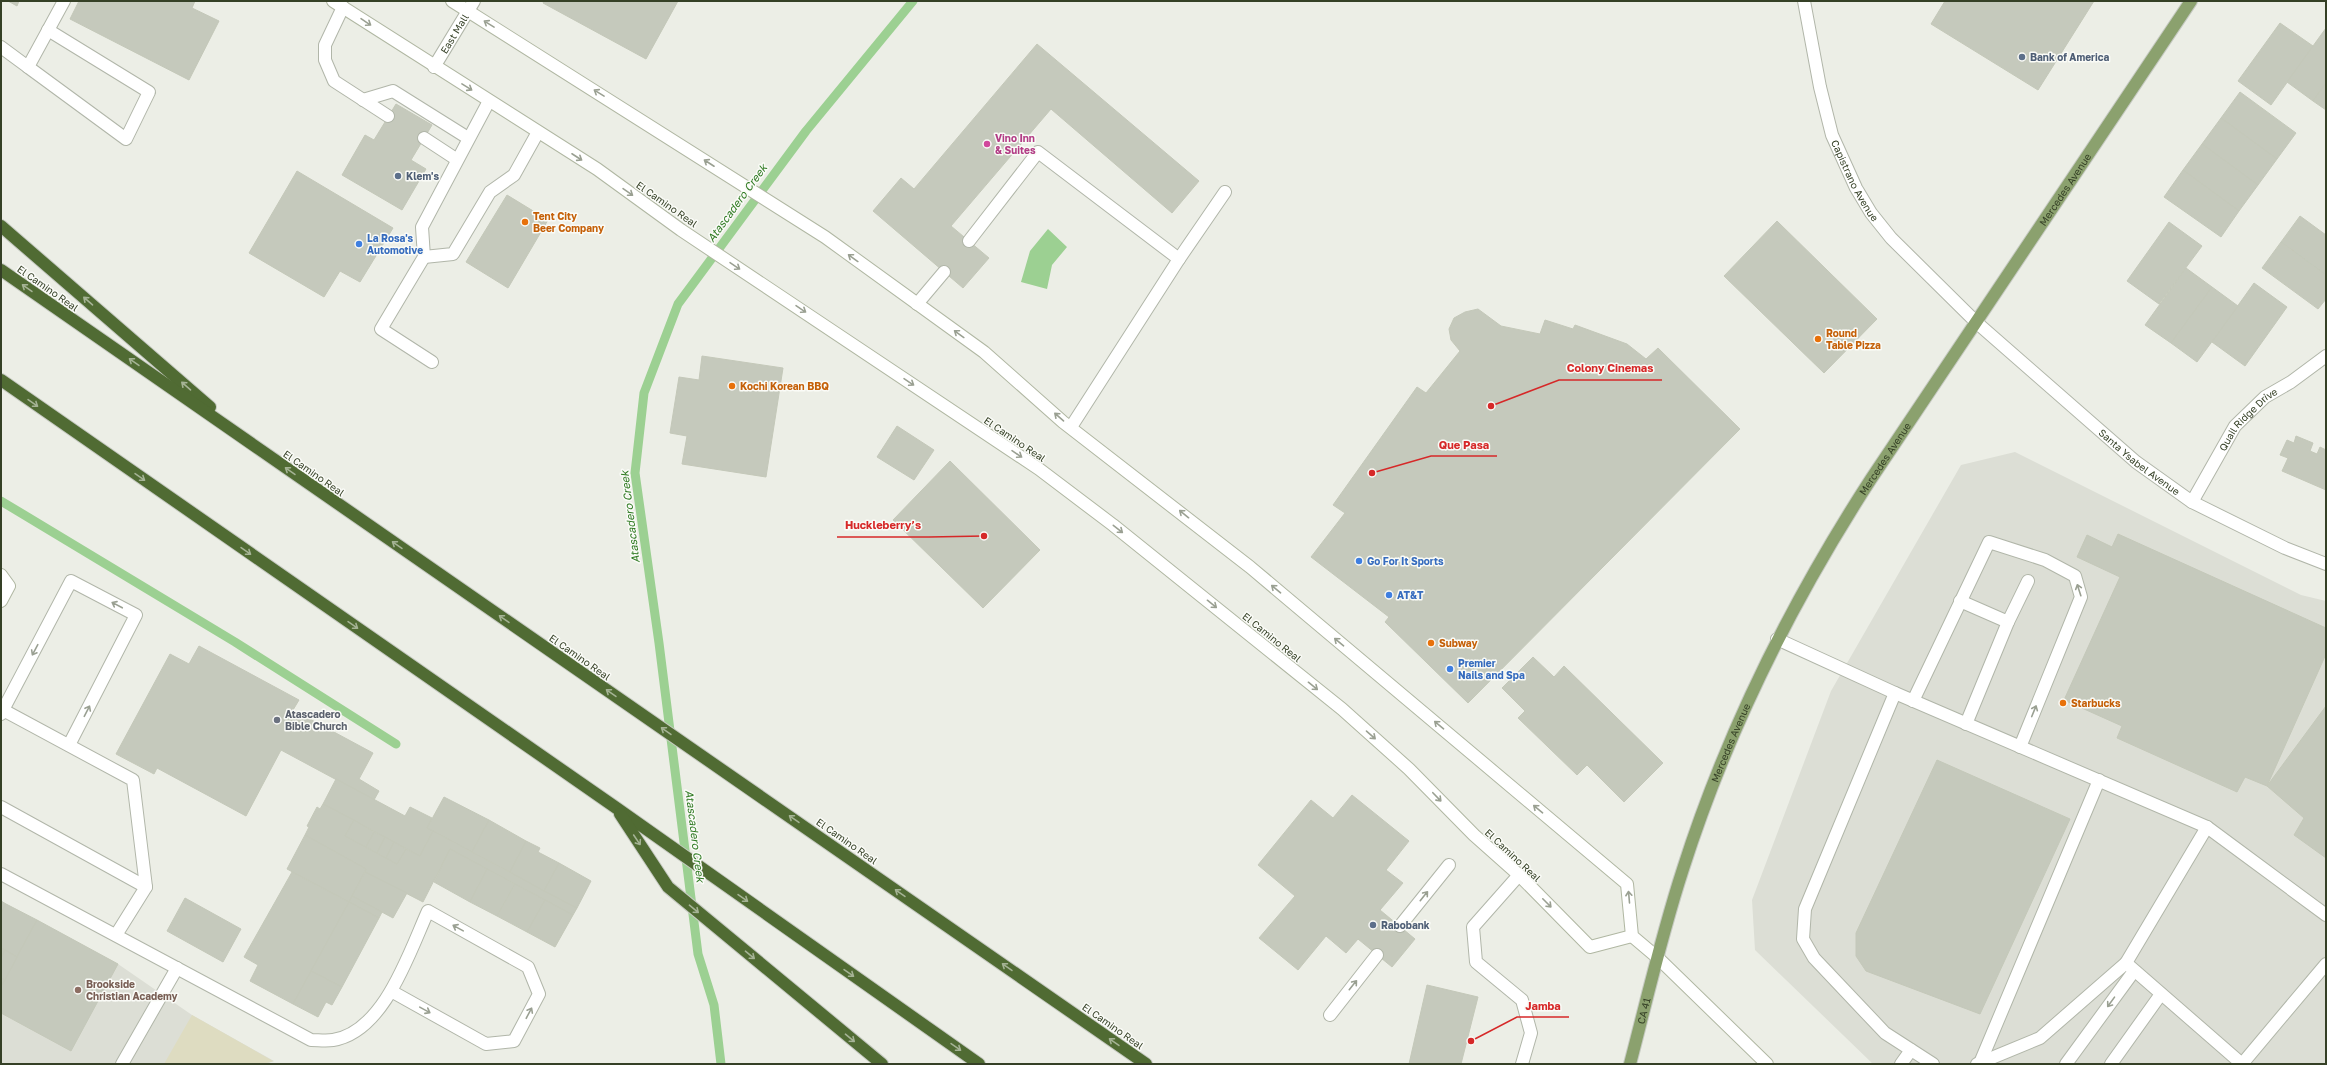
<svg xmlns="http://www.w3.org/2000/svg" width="2327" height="1065" font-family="'Golos Text',sans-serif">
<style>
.built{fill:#dcded5}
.green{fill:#dedcc1}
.water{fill:#9cd092}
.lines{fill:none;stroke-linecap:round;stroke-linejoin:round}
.stream{stroke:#9cd092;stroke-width:9}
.building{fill:#c5c9bc;stroke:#c4c8b9}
.lane-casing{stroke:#b1b6a9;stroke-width:14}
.street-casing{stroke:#b1b6a9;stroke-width:14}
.secondary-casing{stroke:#b0b7a2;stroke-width:14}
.primary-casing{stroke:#c6cac2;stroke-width:14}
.highway-casing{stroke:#c6cac2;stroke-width:14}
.lane{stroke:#fff;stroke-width:12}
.street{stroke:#fff;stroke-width:12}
.secondary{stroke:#fff;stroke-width:12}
.primary{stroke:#8ba16e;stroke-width:12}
.highway{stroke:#506b33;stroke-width:12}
.oneway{stroke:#9aa092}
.oneway2{stroke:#a5b395}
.service-dot{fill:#5c6f8a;stroke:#fafbf7;stroke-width:1.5}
.hotel-dot{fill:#d1479c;stroke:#fafbf7;stroke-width:1.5}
.food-dot{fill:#e8710a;stroke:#fafbf7;stroke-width:1.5}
.shop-dot{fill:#3f7fe0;stroke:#fafbf7;stroke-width:1.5}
.worship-dot{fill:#6b7280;stroke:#fafbf7;stroke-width:1.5}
.education-dot{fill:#8d6e63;stroke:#fafbf7;stroke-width:1.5}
.labels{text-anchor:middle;stroke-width:3;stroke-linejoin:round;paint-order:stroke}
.street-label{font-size:10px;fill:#354026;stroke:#fafbf7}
.service-label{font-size:10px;font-weight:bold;fill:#4e5e75;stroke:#fafbf7;text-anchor:start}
.hotel-label{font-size:10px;font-weight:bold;fill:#b23c85;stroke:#fafbf7;text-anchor:start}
.food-label{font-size:10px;font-weight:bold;fill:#c56008;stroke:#fafbf7;text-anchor:start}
.shop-label{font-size:10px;font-weight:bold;fill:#366cbe;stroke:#fafbf7;text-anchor:start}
.worship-label{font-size:10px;font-weight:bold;fill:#5b616d;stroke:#fafbf7;text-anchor:start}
.education-label{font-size:10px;font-weight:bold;fill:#785e54;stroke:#fafbf7;text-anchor:start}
.water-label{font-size:11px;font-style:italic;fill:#2f7a22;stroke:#fafbf7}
.leader{fill:none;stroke:#d62828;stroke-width:1.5}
.callout-dot{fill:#d62828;stroke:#fafbf7;stroke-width:1.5}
.callout-label{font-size:11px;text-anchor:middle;font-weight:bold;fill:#d62828;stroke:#fafbf7;stroke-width:3;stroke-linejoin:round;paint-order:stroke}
</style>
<rect width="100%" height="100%" fill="#eceee6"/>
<g class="built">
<polygon points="2015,452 2301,595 2326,601 2326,1064 1873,1064 1755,950 1752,900 1831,691 1961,465"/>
<polygon points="1,901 118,964 192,1015 274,1061 266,1064 1,1064"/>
</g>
<polygon class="green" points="192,1015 273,1061 274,1061 263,1064 164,1064"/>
<polygon class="water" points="1048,229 1067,247 1052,265 1047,289 1021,282 1030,251"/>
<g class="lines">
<g class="stream">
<polyline points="1,501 235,642 396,744"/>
<polyline points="721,1064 714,1005 698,954 659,643 635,473 644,393 678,304 806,131 913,1"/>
</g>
</g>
<g class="building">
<polygon points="8,1 19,1 17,6"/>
<polygon points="79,1 195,1 192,8 219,21 189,80 70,19"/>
<polygon points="544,1 678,1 646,59 543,3"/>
<polygon points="1945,1 2094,1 2038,90 1931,24"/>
<polygon points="2280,23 2313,46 2271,105 2238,81"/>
<polygon points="2326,28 2326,83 2313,101 2287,82"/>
<polygon points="1037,44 1199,181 1172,213 1051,109 951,226 989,258 963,288 873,211 901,178 914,189"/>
<polygon points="2326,83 2326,110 2313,101"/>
<polygon points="2240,92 2296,133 2277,159 2221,118"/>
<polygon points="396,104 432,125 411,160 426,169 402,210 342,175 365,135 374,140"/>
<polygon points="2221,118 2277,159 2258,185 2202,144"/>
<polygon points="2202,144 2258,185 2239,211 2183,170"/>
<polygon points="2183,170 2239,211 2221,237 2164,197"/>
<polygon points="297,171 393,228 360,282 340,271 324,297 249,253"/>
<polygon points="507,195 548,220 508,288 466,262"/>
<polygon points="2300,216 2326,235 2326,275 2281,242"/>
<polygon points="1777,221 1877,319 1824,373 1724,276"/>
<polygon points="2169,222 2202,246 2159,304 2127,281"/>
<polygon points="2281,242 2326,275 2326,299 2318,309 2262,268"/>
<polygon points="2186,268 2212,287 2171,343 2145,325"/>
<polygon points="2254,283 2287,307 2245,366 2212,342"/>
<polygon points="2212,287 2238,306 2197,362 2171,343"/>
<polygon points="1478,309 1501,326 1540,334 1545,320 1573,329 1575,325 1627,344 1646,359 1658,348 1740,429 1468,703 1385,622 1389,617 1311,557 1345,513 1333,505 1417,387 1426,393 1460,351 1451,340 1449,329 1454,318 1465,312"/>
<polygon points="702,356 783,368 766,477 682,464 687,436 670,433 679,377 699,380"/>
<polygon points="897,426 934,450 914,480 877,457"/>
<polygon points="2296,436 2313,443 2310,451 2317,454 2320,447 2326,450 2326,490 2282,471 2288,458 2280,455 2287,440 2294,443"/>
<polygon points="950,461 1040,550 983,608 893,520"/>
<polygon points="2118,534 2326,628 2326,654 2267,786 2245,777 2237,792 2117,738 2122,726 2064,700 2120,577 2077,557 2087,535 2112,547"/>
<polygon points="199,646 299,700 293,710 373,753 359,779 379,791 374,800 281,750 246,816 157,768 154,774 116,754 170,654 189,664"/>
<polygon points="1533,657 1554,677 1564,666 1663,763 1624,802 1587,765 1577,775 1518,718 1525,711 1502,688"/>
<polygon points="2326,706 2326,858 2294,835 2304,818 2267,786"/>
<polygon points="1937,760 2070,819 1980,1014 1866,971 1856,956 1856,933"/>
<polygon points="336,779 405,816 410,807 432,818 427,828 433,831 420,856 323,804"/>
<polygon points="1352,795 1409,841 1386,870 1403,883 1380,910 1415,939 1392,967 1358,939 1346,953 1326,936 1298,970 1259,938 1295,896 1258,865 1311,800 1333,818"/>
<polygon points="444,797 489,820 472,852 427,828"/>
<polygon points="323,804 354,820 345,836 397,864 406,849 420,856 433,831 577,908 573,915 450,849 423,902 365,872 366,869 305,835 309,827 307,826 317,807 320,809"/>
<polygon points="354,820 374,832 366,847 345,836"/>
<polygon points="489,820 526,841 510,872 472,852"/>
<polygon points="374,832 385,837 377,853 366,847"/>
<polygon points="305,835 366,869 349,902 287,869"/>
<polygon points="385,837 394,842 386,858 377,853"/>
<polygon points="526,841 540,848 538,852 559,863 544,891 510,872"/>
<polygon points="394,842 406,849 397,864 386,858"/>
<polygon points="450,849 487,869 470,902 434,882"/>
<polygon points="559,863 591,881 577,908 544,891"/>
<polygon points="487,869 515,884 497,916 470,902"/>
<polygon points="292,872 349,902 293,1004 250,981 258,965 244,957"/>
<polygon points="365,872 407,893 393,918 352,896"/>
<polygon points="515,884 545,900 527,932 497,916"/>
<polygon points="352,896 382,912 379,918 349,902"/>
<polygon points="185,898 241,929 223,962 167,931"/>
<polygon points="545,900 573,915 555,947 527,932"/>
<polygon points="1,901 6,904 1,913"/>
<polygon points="349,902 379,918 342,987 311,971"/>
<polygon points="6,904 37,920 17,957 1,948 1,913"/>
<polygon points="37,920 118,964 71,1051 1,1013 1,986"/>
<polygon points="1,948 5,950 1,958"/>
<polygon points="5,950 17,957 5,980 1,978 1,958"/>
<polygon points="311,971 342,987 332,1005 326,1002 318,1017 293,1004"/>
<polygon points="1,978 5,980 1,986"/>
<polygon points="1427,985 1478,997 1461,1064 1409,1064"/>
</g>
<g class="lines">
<defs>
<g id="lane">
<polyline points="343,7 325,45 325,60 334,81 388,116"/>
<polyline points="1,47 28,67 64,1"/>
<polyline points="28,67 126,139 149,92 48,30"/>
<polyline points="363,100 393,91 468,138"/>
<polyline points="424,138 456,159"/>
<polyline points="969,241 1038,152 1179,259"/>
<polyline points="424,257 453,254 490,192 514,175 538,132"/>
<polyline points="917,304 944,272"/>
<polyline points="432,362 381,329 424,257 422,227 489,101"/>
<polyline points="1071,427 1179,259 1225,192"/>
<polyline points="1960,601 2008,622 2028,581"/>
<polyline points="1777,639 1895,693 2207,827 2326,915"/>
<polyline points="1895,693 1805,909 1803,939 1814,958 1885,1033 1933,1064"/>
<polyline points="1913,701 1989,542 2045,560 2075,576 2081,597 2020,747"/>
<polyline points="3,710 71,581 136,615 69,745"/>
<polyline points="1,714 3,710 133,780 146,887"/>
<polyline points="1966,724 2008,622"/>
<polyline points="1,807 146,887 116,935"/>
<path d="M1,874L311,1040C318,1040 326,1041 333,1040C384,1032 409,953 428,911L528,967L539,994L514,1041L486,1044L391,991"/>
<polyline points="1519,875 1473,927 1476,962 1522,1000 1531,1033 1522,1064"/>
<polyline points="1400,926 1449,865"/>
<polyline points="2126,963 2207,827"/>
<polyline points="1330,1015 1377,955"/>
<polyline points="1980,1063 2099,780"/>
<polyline points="122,1064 177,968"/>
<polyline points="1901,1064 1911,1050"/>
<polyline points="1977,1064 2040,1038 2126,963 2242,1064"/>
<polyline points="2066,1064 2134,971"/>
<polyline points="2111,1064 2161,994"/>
<polyline points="2242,1064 2326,964"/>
</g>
<g id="street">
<path id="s1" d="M1804,1L1820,87L1832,135L1856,188L1871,213L1891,238L1976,322L2136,462L2192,502L2285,548L2326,564"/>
<path id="s2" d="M434,67L474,1"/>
<path id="s3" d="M2192,502L2235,426L2265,397L2291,382L2326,356"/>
</g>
<g id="secondary">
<polyline points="333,1 597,169 681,230 1039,469 1113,525 1342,709 1409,769 1474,835 1519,875 1590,947 1632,936"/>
<polyline points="452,1 825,237 984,352 1063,422 1250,567 1627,884 1632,936 1658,958 1767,1064"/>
<polyline points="1,575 9,586 1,601"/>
</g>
<g id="primary">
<path id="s4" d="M1630,1064C1647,999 1662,933 1683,869C1727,731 1792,601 1871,479L2191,1"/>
</g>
<g id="highway">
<polyline points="1,226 210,407"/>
<polyline points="1,270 1146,1064"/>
<polyline points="1,380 615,807 979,1064"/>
<polyline points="620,814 668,887 882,1064"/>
</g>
</defs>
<use href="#lane" class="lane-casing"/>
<use href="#street" class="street-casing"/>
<use href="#secondary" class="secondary-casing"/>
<use href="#primary" class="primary-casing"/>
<use href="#highway" class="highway-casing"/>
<use href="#lane" class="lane"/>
<use href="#street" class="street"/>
<use href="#secondary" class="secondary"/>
<use href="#primary" class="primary"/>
<use href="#highway" class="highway"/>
</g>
<defs><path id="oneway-shaft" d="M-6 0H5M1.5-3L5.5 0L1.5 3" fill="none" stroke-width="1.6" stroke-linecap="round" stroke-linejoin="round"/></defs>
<g class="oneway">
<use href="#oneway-shaft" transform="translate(366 22) rotate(34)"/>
<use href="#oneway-shaft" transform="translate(489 24) rotate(-148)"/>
<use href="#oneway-shaft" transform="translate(467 87) rotate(32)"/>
<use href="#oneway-shaft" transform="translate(599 93) rotate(-148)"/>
<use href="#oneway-shaft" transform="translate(577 157) rotate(33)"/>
<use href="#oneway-shaft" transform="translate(709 163) rotate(-147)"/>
<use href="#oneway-shaft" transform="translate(628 192) rotate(35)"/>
<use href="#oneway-shaft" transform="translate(853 258) rotate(-144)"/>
<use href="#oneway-shaft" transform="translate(735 266) rotate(34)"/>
<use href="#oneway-shaft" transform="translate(801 309) rotate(34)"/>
<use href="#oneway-shaft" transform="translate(959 334) rotate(-144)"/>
<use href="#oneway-shaft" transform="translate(909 382) rotate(34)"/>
<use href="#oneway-shaft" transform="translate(1059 417) rotate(-139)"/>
<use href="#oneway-shaft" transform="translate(1017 454) rotate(34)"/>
<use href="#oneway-shaft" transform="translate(1184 514) rotate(-141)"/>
<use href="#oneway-shaft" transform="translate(1118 529) rotate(38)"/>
<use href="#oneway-shaft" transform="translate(1276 589) rotate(-140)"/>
<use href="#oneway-shaft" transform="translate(2079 590) rotate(-108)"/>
<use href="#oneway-shaft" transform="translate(1212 604) rotate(39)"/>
<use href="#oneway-shaft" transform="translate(117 605) rotate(-152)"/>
<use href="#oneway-shaft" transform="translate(1339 642) rotate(-140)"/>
<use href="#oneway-shaft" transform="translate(35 650) rotate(118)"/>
<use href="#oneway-shaft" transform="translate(1313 686) rotate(39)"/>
<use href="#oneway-shaft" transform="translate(87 711) rotate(-63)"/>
<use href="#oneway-shaft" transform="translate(2034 711) rotate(-68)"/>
<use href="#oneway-shaft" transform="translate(1439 725) rotate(-140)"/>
<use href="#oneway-shaft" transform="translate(1371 735) rotate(41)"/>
<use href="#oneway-shaft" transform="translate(1437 797) rotate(46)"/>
<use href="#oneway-shaft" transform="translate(1538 809) rotate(-140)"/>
<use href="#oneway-shaft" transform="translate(1424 896) rotate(-51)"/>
<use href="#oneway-shaft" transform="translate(1629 897) rotate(-95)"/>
<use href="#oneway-shaft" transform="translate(1547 903) rotate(45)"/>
<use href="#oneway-shaft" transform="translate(458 928) rotate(-151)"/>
<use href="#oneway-shaft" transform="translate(1353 985) rotate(-51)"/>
<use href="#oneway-shaft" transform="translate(2111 1002) rotate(126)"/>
<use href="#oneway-shaft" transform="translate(425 1010) rotate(29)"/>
<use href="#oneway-shaft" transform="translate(529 1013) rotate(-62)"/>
</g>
<g class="oneway2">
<use href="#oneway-shaft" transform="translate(27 288) rotate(-145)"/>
<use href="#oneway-shaft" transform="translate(88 301) rotate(-139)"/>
<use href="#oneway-shaft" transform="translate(134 362) rotate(-145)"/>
<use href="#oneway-shaft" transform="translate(186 386) rotate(-139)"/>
<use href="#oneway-shaft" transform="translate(33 403) rotate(35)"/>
<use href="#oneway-shaft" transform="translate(290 471) rotate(-145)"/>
<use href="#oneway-shaft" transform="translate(140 477) rotate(35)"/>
<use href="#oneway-shaft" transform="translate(397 545) rotate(-145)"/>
<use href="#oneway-shaft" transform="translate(246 551) rotate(35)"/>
<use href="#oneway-shaft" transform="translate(504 619) rotate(-145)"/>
<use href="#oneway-shaft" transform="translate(353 625) rotate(35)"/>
<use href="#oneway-shaft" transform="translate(611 693) rotate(-145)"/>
<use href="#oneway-shaft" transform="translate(666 731) rotate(-145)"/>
<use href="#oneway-shaft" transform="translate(794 819) rotate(-145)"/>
<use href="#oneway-shaft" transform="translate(637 840) rotate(56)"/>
<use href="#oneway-shaft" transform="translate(900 893) rotate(-145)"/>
<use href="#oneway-shaft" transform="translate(743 898) rotate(35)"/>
<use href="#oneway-shaft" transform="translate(694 909) rotate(40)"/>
<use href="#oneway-shaft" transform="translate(750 955) rotate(40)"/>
<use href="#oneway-shaft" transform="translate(1007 967) rotate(-145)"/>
<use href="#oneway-shaft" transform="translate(849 973) rotate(35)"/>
<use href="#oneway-shaft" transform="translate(850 1038) rotate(40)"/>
<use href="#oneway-shaft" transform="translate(1114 1042) rotate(-145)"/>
<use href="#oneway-shaft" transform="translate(956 1047) rotate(35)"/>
</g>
<g class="service-dot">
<circle cx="2022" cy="57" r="4"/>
<circle cx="398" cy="176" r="4"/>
<circle cx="1373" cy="925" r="4"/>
</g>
<circle class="hotel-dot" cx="987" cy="144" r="4"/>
<g class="food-dot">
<circle cx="525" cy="222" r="4"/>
<circle cx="1818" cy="339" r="4"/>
<circle cx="732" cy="386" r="4"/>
<circle cx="1431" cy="643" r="4"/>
<circle cx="2063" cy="703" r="4"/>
</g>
<g class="shop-dot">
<circle cx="359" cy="244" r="4"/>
<circle cx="1359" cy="561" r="4"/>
<circle cx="1389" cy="595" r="4"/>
<circle cx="1450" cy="669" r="4"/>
</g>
<circle class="worship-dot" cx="277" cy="720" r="4"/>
<circle class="education-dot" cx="78" cy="990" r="4"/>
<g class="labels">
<g class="street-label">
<text dy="4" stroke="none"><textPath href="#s2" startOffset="39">East Mall</textPath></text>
<text dy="4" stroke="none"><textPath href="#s1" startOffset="188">Capistrano Avenue</textPath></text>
<text dy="4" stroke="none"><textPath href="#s4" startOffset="985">Mercedes Avenue</textPath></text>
<text transform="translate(667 204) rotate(35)" y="4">El Camino Real</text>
<text transform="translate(48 288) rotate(35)" y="4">El Camino Real</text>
<text dy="4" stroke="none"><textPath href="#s3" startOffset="101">Quail Ridge Drive</textPath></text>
<text transform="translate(1015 439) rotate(34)" y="4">El Camino Real</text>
<text dy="4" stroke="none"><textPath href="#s4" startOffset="661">Mercedes Avenue</textPath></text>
<text dy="4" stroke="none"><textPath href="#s1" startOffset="591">Santa Ysabel Avenue</textPath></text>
<text transform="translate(314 473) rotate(35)" y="4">El Camino Real</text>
<text transform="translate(1272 637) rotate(39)" y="4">El Camino Real</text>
<text transform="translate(580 657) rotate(35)" y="4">El Camino Real</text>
<text dy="4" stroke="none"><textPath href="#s4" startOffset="337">Mercedes Avenue</textPath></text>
<text transform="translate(847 841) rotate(35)" y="4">El Camino Real</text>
<text transform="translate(1513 855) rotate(43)" y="4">El Camino Real</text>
<text dy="4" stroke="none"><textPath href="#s4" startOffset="55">CA 41</textPath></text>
<text transform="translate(1113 1026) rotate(35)" y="4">El Camino Real</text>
</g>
<g class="service-label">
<text x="2030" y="61">Bank of America</text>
<text x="406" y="180">Klem's</text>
<text x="1381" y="929">Rabobank</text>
</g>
<g class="hotel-label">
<text x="995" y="142">Vino Inn<tspan x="995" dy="12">&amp; Suites</tspan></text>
</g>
<g class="food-label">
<text x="533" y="220">Tent City<tspan x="533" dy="12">Beer Company</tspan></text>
<text x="1826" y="337">Round<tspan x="1826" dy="12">Table Pizza</tspan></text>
<text x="740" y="390">Kochi Korean BBQ</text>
<text x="1439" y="647">Subway</text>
<text x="2071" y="707">Starbucks</text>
</g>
<g class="shop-label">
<text x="367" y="242">La Rosa's<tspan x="367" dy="12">Automotive</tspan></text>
<text x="1367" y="565">Go For It Sports</text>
<text x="1397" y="599">AT&amp;T</text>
<text x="1458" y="667">Premier<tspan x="1458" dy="12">Nails and Spa</tspan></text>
</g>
<g class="worship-label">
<text x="285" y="718">Atascadero<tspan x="285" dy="12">Bible Church</tspan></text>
</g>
<g class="education-label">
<text x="86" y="988">Brookside<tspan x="86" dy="12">Christian Academy</tspan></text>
</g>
<g class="water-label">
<text transform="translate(737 203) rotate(-54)" y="4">Atascadero Creek</text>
<text transform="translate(630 517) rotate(-97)" y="4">Atascadero Creek</text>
<text transform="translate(695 836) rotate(83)" y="4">Atascadero Creek</text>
</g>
</g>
<path class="leader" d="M1491 406L1559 380H1662M1372 473L1431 456H1497M984 536L929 537H837M1471 1041L1517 1017H1569"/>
<g class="callout-dot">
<circle cx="1491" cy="406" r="4"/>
<circle cx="1372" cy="473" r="4"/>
<circle cx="984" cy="536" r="4"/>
<circle cx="1471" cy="1041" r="4"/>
</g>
<g class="callout-label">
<text x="1610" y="372">Colony Cinemas</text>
<text x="1464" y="449">Que Pasa</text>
<text x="883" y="529">Huckleberry’s</text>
<text x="1543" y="1010">Jamba</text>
</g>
<rect width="2327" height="1065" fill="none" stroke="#354026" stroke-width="4"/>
</svg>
